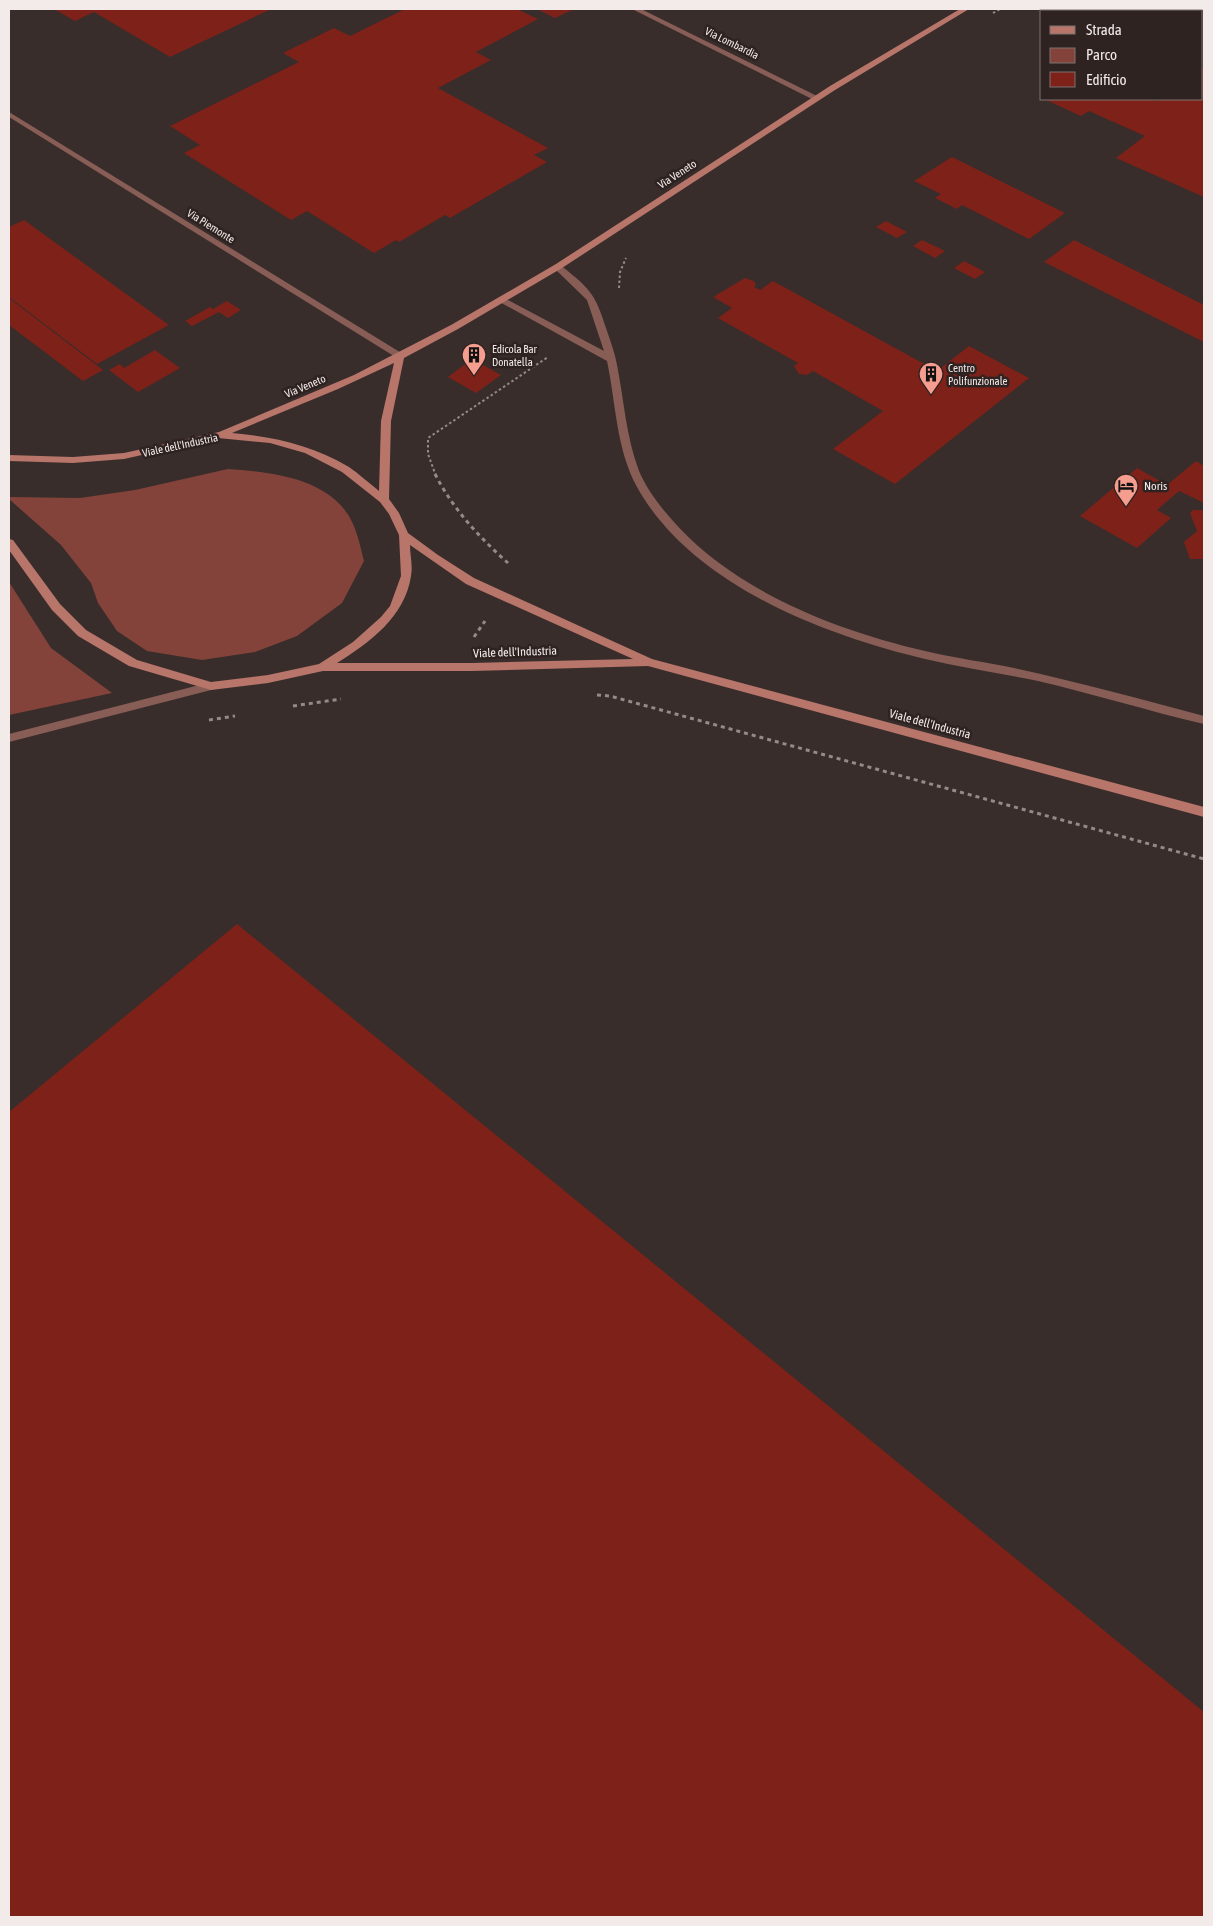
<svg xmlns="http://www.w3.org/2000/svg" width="1213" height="1926" font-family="'Asap Condensed',sans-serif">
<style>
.green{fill:#83433a}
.building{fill:#7e2119}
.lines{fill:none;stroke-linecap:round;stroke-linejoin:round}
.path-far1{stroke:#948a89;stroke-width:2;stroke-dasharray:2.5 2.5;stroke-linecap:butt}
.path{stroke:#948a89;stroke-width:3;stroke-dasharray:4 4;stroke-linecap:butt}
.service{fill:#885d56;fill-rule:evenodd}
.minor{fill:#885d56;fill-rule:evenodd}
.secondary{fill:#b8756a;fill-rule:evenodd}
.labels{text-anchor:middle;stroke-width:5;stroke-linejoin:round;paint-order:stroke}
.far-street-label{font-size:11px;fill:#f3ebea;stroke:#2e2321}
.far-poi-label{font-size:11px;fill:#f3ebea;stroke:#2e2321;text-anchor:start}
.poi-label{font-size:12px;fill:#f3ebea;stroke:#2e2321;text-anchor:start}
.street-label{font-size:12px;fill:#f3ebea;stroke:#2e2321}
</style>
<rect width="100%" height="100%" fill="#382d2b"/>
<g class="green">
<path d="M228,469C271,472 333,478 353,524C358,535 361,549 364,561L342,603L297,636L255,652L202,660L147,651L117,631L98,603L91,583L61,545L9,499V497L80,498L135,490Z"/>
<polygon points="9,582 51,648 112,693 9,715"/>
</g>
<g class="building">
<polygon points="54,9 271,9 170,57 94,12 75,21"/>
<polygon points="405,9 517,9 538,19 476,52 491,60 438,88 548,148 534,155 547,162 450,218 445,215 399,242 396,240 374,253 307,211 291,220 184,153 200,145 170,126 299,62 283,53 334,28 350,36"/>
<polygon points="537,9 574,9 555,18"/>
<polygon points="1204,67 1204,197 1116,158 1145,136 1089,111 1081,116 1044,99 1150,99 1156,101 1159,99 1202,99 1202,69"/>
<polygon points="952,157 1065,213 1029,239 962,205 957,209 935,198 941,194 914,181"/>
<polygon points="24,220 169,325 97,364 9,297 9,227"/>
<polygon points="886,221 907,232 897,238 876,227"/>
<polygon points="922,240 945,251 935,258 913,246"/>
<polygon points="1074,240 1204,305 1204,342 1044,262"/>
<polygon points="964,261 985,272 975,279 954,268"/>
<polygon points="745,278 754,281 756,285 754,287 760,290 773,281 937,371 969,346 1029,378 895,484 833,449 883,411 813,371 807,375 799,374 794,366 798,363 718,318 732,308 713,297"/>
<polygon points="9,298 103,370 83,381 9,325"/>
<polygon points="227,301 241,310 228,318 219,312 192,326 185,321 210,307 213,309"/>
<polygon points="155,350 180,368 138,392 109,370 120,364 124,368"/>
<polygon points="472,359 501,375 476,393 448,377"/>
<polygon points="1196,461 1204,466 1204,503 1179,491 1157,510 1171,518 1137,548 1080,516 1137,468 1167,485"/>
<polygon points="1193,510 1204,510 1204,559 1190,559 1184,542 1197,531 1190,513"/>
<polygon points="237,924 1204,1712 1204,1917 9,1917 9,1112"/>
</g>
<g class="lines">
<g class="path-far1">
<polyline points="993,13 1000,9"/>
<polyline points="619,288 620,272 626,258"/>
<polyline points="436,476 428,454 428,438 548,357"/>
</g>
<g class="path">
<path d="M435,474C453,509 479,537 508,563"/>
<polyline points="474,637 485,621"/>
<polyline points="597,695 610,696 1204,859"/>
<polyline points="293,706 341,699"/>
<polyline points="209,720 235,716"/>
</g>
<g class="service">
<path d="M558,264C564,267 570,273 575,277C595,294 598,304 606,328C610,340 615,353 617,365C624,400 626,437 639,471C651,499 676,526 698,546C761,601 845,632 925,651C954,658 985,662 1014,668C1078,682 1141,699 1204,716V724C1148,711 1094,694 1038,681C1000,673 962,668 925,659C823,635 691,584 637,487C616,448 616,404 607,361L496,300L501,297L504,298L604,351L587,300L555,269V265Z"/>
<polygon points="211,682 217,686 215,689 9,742 9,734"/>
</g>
<g class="minor">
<polygon points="632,9 641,9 821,98 814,100"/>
<polygon points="9,112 403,354 405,356 400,359 397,358 9,117"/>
</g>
<path class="secondary" d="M960,9H969L835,90L562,268L458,329L404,358L391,421L389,499L399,513L408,533L438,555L474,578L652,659L1204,807V817L648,666L472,671H323L268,683L211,690L129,666L78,636L52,610L9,550V539L13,540L60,604L86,630L137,660L211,682L268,675L319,664L353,642L381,617L390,606L401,576L399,535L389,514L380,502L342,472L305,453L270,443L218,438L124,459L73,463L9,461V455L73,457L124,453L219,432L354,375L451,325L556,264L830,86ZM394,363L381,421L379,491C369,483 359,474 349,467C311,445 275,437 232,433L338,389ZM410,545L466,584L633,659L472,663H337C369,643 405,617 411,576C413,566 410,555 410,545Z"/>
</g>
<defs>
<symbol id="building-pin" viewBox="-11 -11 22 30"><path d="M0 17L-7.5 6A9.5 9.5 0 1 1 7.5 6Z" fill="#f59d8f" stroke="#2e2321"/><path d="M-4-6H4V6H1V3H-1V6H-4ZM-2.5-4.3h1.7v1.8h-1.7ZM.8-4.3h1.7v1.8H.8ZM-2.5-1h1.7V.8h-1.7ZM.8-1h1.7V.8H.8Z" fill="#111"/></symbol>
<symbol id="hotel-pin" viewBox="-11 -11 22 30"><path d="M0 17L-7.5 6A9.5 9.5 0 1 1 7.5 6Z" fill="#f59d8f" stroke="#2e2321"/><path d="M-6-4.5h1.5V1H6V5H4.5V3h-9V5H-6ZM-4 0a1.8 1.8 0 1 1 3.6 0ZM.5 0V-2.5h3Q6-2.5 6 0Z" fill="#111"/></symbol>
</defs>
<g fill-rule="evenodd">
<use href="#building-pin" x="460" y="341" width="28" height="38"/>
<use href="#building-pin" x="917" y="360" width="28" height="38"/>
<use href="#hotel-pin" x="1112" y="472" width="28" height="38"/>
</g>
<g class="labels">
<g class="far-street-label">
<text transform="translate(732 43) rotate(26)" y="4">Via Lombardia</text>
<text transform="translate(677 174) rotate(-33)" y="4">Via Veneto</text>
<text transform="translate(211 226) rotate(32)" y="4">Via Piemonte</text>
<text transform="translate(305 386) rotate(-23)" y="4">Via Veneto</text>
<text transform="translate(180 445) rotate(-12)" y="4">Viale dell'Industria</text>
</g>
<g class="far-poi-label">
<text x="492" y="353">Edicola Bar<tspan x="492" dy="13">Donatella</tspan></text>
<text x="948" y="372">Centro<tspan x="948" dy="13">Polifunzionale</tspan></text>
</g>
<g class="poi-label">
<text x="1144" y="490">Noris</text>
</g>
<g class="street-label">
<text transform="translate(515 652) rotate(-2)" y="4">Viale dell'Industria</text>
<text transform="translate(930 724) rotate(15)" y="4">Viale dell'Industria</text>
</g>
</g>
<rect width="1213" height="1926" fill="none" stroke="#f3ebea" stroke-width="20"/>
<rect x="1040" y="10" width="162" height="90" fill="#2e2321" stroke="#7d7371"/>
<rect x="1050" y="26" width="25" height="8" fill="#b8756a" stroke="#7d7371"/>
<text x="1086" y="35" font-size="15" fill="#f3ebea">Strada</text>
<rect x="1050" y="48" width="25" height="15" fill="#83433a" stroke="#7d7371"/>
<text x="1086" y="60" font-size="15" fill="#f3ebea">Parco</text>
<rect x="1050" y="72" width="25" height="15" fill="#7e2119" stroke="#7d7371"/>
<text x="1086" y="85" font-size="15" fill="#f3ebea">Edificio</text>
</svg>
